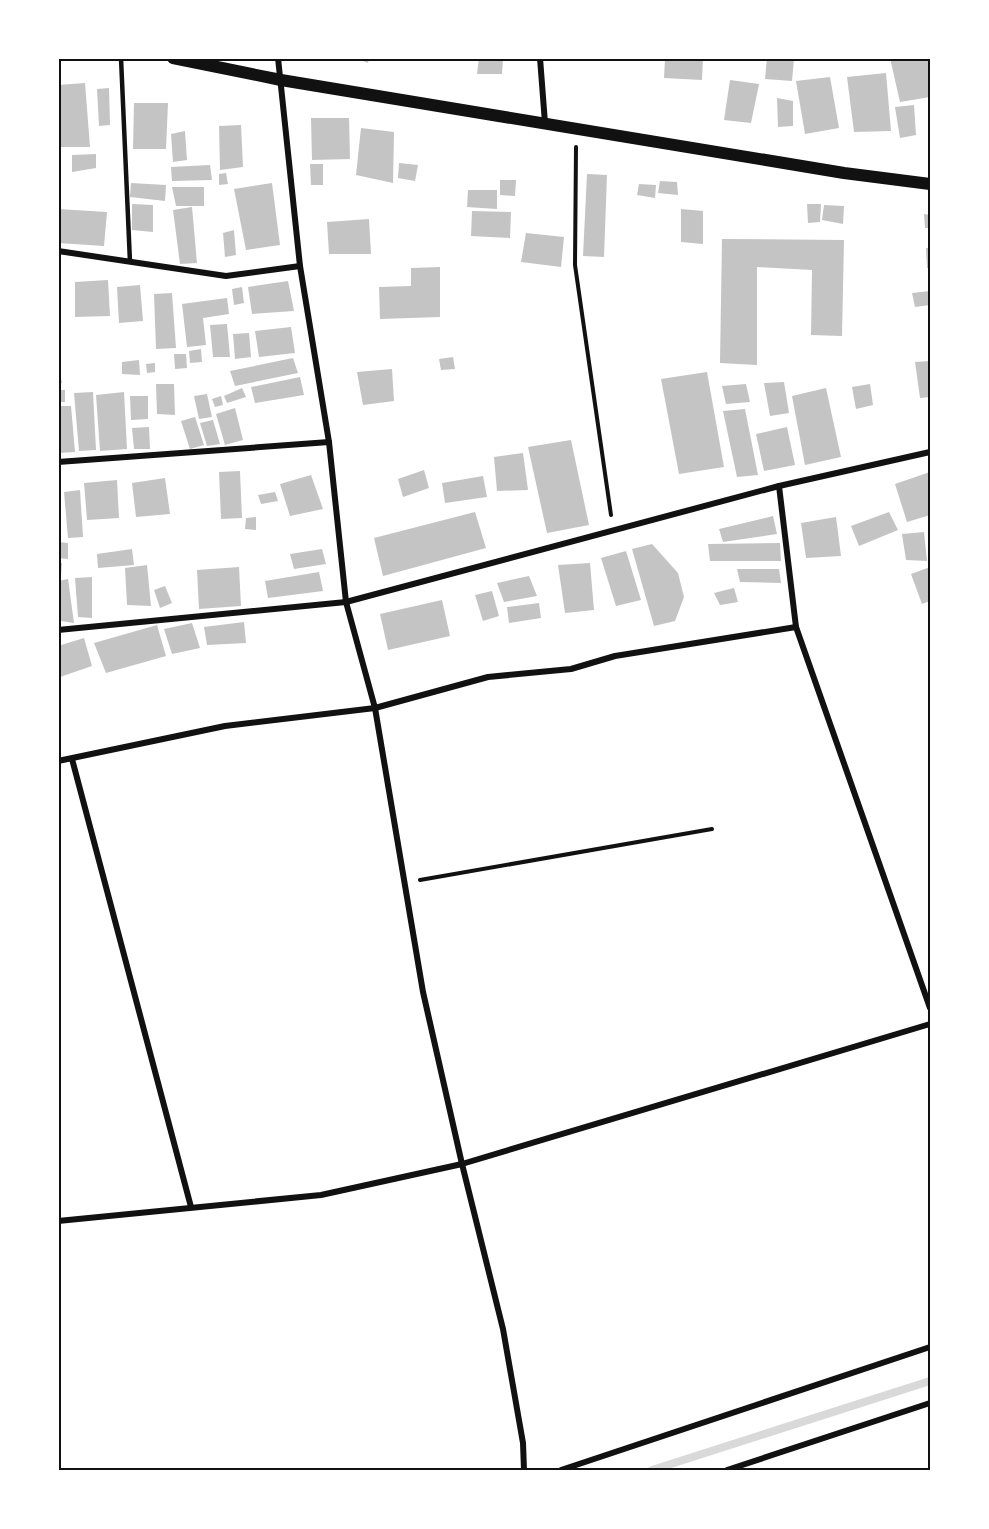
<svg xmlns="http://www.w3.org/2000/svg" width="989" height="1529" font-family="'Playfair Display',serif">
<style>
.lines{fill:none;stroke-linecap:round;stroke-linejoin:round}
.stream{stroke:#d9d9d9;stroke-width:8}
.building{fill:#c4c4c4}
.path{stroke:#111;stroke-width:4}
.service{stroke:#111;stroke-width:4.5}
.minor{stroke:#111;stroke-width:6}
.secondary{stroke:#111;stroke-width:12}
.neatline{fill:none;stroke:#111;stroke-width:2}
</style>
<rect width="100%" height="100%" fill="#fff"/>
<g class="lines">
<polyline class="stream" points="652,1470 930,1381"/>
</g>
<g class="building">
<polygon points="355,58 369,58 368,63"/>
<polygon points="479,58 503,58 502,74 477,74"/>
<polygon points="665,58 703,58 702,80 664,78"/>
<polygon points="767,58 794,58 792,81 765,79"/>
<polygon points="890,58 928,58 930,72 930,97 900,102"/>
<polygon points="886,73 891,131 854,132 847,77"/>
<polygon points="830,77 839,128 805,134 796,81"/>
<polygon points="730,80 759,84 751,123 724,120"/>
<polygon points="85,83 90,147 59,147 58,85"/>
<polygon points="109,88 110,125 99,126 97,89"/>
<polygon points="777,98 793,101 793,126 778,127"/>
<polygon points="134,103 168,103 166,149 133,149"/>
<polygon points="914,105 916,135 900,138 895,107"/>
<polygon points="311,118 349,118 350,159 312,160"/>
<polygon points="241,125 243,167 220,170 219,126"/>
<polygon points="361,128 394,132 393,183 356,175"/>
<polygon points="185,131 187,160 173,162 171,134"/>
<polygon points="96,154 96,168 72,172 72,155"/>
<polygon points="399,163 418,165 415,181 398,178"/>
<polygon points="310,164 323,164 323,185 311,185"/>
<polygon points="210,165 212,180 172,181 171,167"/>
<polygon points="226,173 228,184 219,185 219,174"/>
<polygon points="587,174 607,175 604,257 583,256"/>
<polygon points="500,180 516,180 515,196 500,195"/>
<polygon points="660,181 677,182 678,195 658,193"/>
<polygon points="131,183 166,185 165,201 130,197"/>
<polygon points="272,183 280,245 246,250 234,189"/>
<polygon points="639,184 656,185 655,198 637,195"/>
<polygon points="172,187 204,187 204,206 176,206"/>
<polygon points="468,190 497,190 497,209 467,207"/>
<polygon points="132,204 153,205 153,232 132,230"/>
<polygon points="807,204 821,204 820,222 808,223"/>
<polygon points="824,205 844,206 843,224 822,220"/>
<polygon points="192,207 197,263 180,264 173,210"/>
<polygon points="58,209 107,212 104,246 58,243"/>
<polygon points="681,209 703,211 703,244 681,242"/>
<polygon points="472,211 511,212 510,238 471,236"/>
<polygon points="924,214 930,215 930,228 925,228"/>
<polygon points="369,219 371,254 329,254 327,222"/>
<polygon points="234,230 236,255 225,257 223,233"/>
<polygon points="526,233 564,237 561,267 521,262"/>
<polygon points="722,239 844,240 842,336 811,335 812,270 757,267 757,365 720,363"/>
<polygon points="926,248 930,248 930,268 927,268"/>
<polygon points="440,267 440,317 380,319 379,287 411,286 411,268"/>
<polygon points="108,280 110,316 75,317 75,282"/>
<polygon points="288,281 294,311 252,314 248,287"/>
<polygon points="140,285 143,321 119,323 117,287"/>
<polygon points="242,287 244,303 234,305 232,289"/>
<polygon points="930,291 930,305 915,307 912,293"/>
<polygon points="172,293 176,348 156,349 154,294"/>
<polygon points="227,298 229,314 203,318 206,345 187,347 182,304"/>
<polygon points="227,324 230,357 213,357 210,325"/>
<polygon points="291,327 295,353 259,357 255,331"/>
<polygon points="249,333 251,357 235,359 233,334"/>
<polygon points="201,349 202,362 190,363 189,351"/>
<polygon points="174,354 186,354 187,368 175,369"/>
<polygon points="453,357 455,369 441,370 439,359"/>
<polygon points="293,358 298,373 235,386 230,371"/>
<polygon points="139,360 140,375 122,374 122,362"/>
<polygon points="930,361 930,397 920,398 915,362"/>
<polygon points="155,363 155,372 147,373 146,364"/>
<polygon points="58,366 62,383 58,384"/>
<polygon points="392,369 394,401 363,405 357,372"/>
<polygon points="707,372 724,467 679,474 661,379"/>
<polygon points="300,377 304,395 255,403 251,387"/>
<polygon points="784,382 789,413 770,416 764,383"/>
<polygon points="156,384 174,384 175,415 157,414"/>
<polygon points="746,384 750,402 726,404 722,386"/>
<polygon points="870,384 873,405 856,409 852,387"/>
<polygon points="242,388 246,397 227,403 224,396"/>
<polygon points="826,388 841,457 805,465 792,396"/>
<rect x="58" y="390" width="7" height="12"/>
<polygon points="93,392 96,450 79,451 74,393"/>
<polygon points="124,392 127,449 100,451 96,395"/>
<polygon points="207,394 212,417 199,419 194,396"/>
<polygon points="130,396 148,396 148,419 131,420"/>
<polygon points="221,396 223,405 215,407 212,399"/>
<polygon points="58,406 71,406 75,452 58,453"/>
<polygon points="235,408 243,440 225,445 216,414"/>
<polygon points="745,409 758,475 737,477 723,411"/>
<polygon points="195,417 204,445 190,449 181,421"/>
<polygon points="213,420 220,444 207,446 200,423"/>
<polygon points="149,427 150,449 134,449 132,428"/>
<polygon points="787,427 795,465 764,471 756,434"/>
<polygon points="571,440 589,525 547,533 528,447"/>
<polygon points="523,453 528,490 497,491 494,457"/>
<polygon points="424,470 429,488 403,497 398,479"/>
<polygon points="240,471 242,518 221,519 219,472"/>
<polygon points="930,472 930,515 907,522 895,484"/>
<polygon points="311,475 323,509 290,516 280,484"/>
<polygon points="483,476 487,497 445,503 442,483"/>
<polygon points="165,478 170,514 136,517 132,483"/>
<polygon points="117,480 119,518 87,520 84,483"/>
<polygon points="80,490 83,537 68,538 64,492"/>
<polygon points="275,492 278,501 261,504 258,495"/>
<polygon points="475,512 486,548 383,576 374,538"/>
<polygon points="889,512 898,530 859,546 851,526"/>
<polygon points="773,516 777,534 723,542 719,529"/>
<polygon points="256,517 256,530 245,529 246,518"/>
<polygon points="836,517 841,556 806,558 801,523"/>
<polygon points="924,532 927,561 906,560 902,534"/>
<polygon points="58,542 68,543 68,559 58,558"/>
<polygon points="780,543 781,561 710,561 708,544"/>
<polygon points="652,544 678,573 684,597 675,621 654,626 632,549"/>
<polygon points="132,549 134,565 98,568 97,554"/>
<polygon points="322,549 326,564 294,569 290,554"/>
<polygon points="626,551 641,600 616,606 601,558"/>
<polygon points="58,563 62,563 61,576 58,576"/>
<polygon points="590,563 594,610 565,613 558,565"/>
<polygon points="147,565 151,606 127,605 125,568"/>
<polygon points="239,567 241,606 199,609 197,570"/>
<polygon points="930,567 930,601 922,604 911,574"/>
<polygon points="737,569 779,569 781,583 740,582"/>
<polygon points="319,572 323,591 268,598 265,581"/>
<polygon points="529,576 537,596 504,602 497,583"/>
<polygon points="92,577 92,618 78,617 75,578"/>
<polygon points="68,579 74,623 61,621 58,581"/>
<polygon points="165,586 172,603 160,608 154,590"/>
<polygon points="734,588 738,602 720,605 714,593"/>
<polygon points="492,591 499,616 483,621 475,595"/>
<polygon points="442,600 450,636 388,650 380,614"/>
<polygon points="539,603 541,618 509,623 507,607"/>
<polygon points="244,622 246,643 207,645 204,627"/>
<polygon points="192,623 200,648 172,654 164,629"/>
<polygon points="157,625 166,656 106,673 94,643"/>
<polygon points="84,638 92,666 60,677 58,646"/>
</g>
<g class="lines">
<g class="path">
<polyline points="576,147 575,265 611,515"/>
<polyline points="420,880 712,829"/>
</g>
<polyline class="service" points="121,58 130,262"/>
<g class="minor">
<polyline points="278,58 300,266 329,442 346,602 375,708 423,992 462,1164 503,1329 523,1443 524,1470"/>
<polyline points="540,58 545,123"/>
<polyline points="58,251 226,276 300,266"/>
<polyline points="58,462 329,442"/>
<polyline points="779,486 796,627 930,1008"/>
<polyline points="58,630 346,602 779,486 930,452"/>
<polyline points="72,759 191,1207"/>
<polyline points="58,761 225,726 375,708 488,677 571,669 615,656 796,627"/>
<polyline points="58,1221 321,1195 462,1164 930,1024"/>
<polyline points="561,1470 930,1347"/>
<polyline points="727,1470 930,1403"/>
</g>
<polyline class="secondary" points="173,58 281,80 844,173 930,184"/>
</g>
<rect width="989" height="1529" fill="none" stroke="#ffffff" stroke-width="120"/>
<rect x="60" y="60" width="869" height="1409" class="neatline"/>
</svg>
